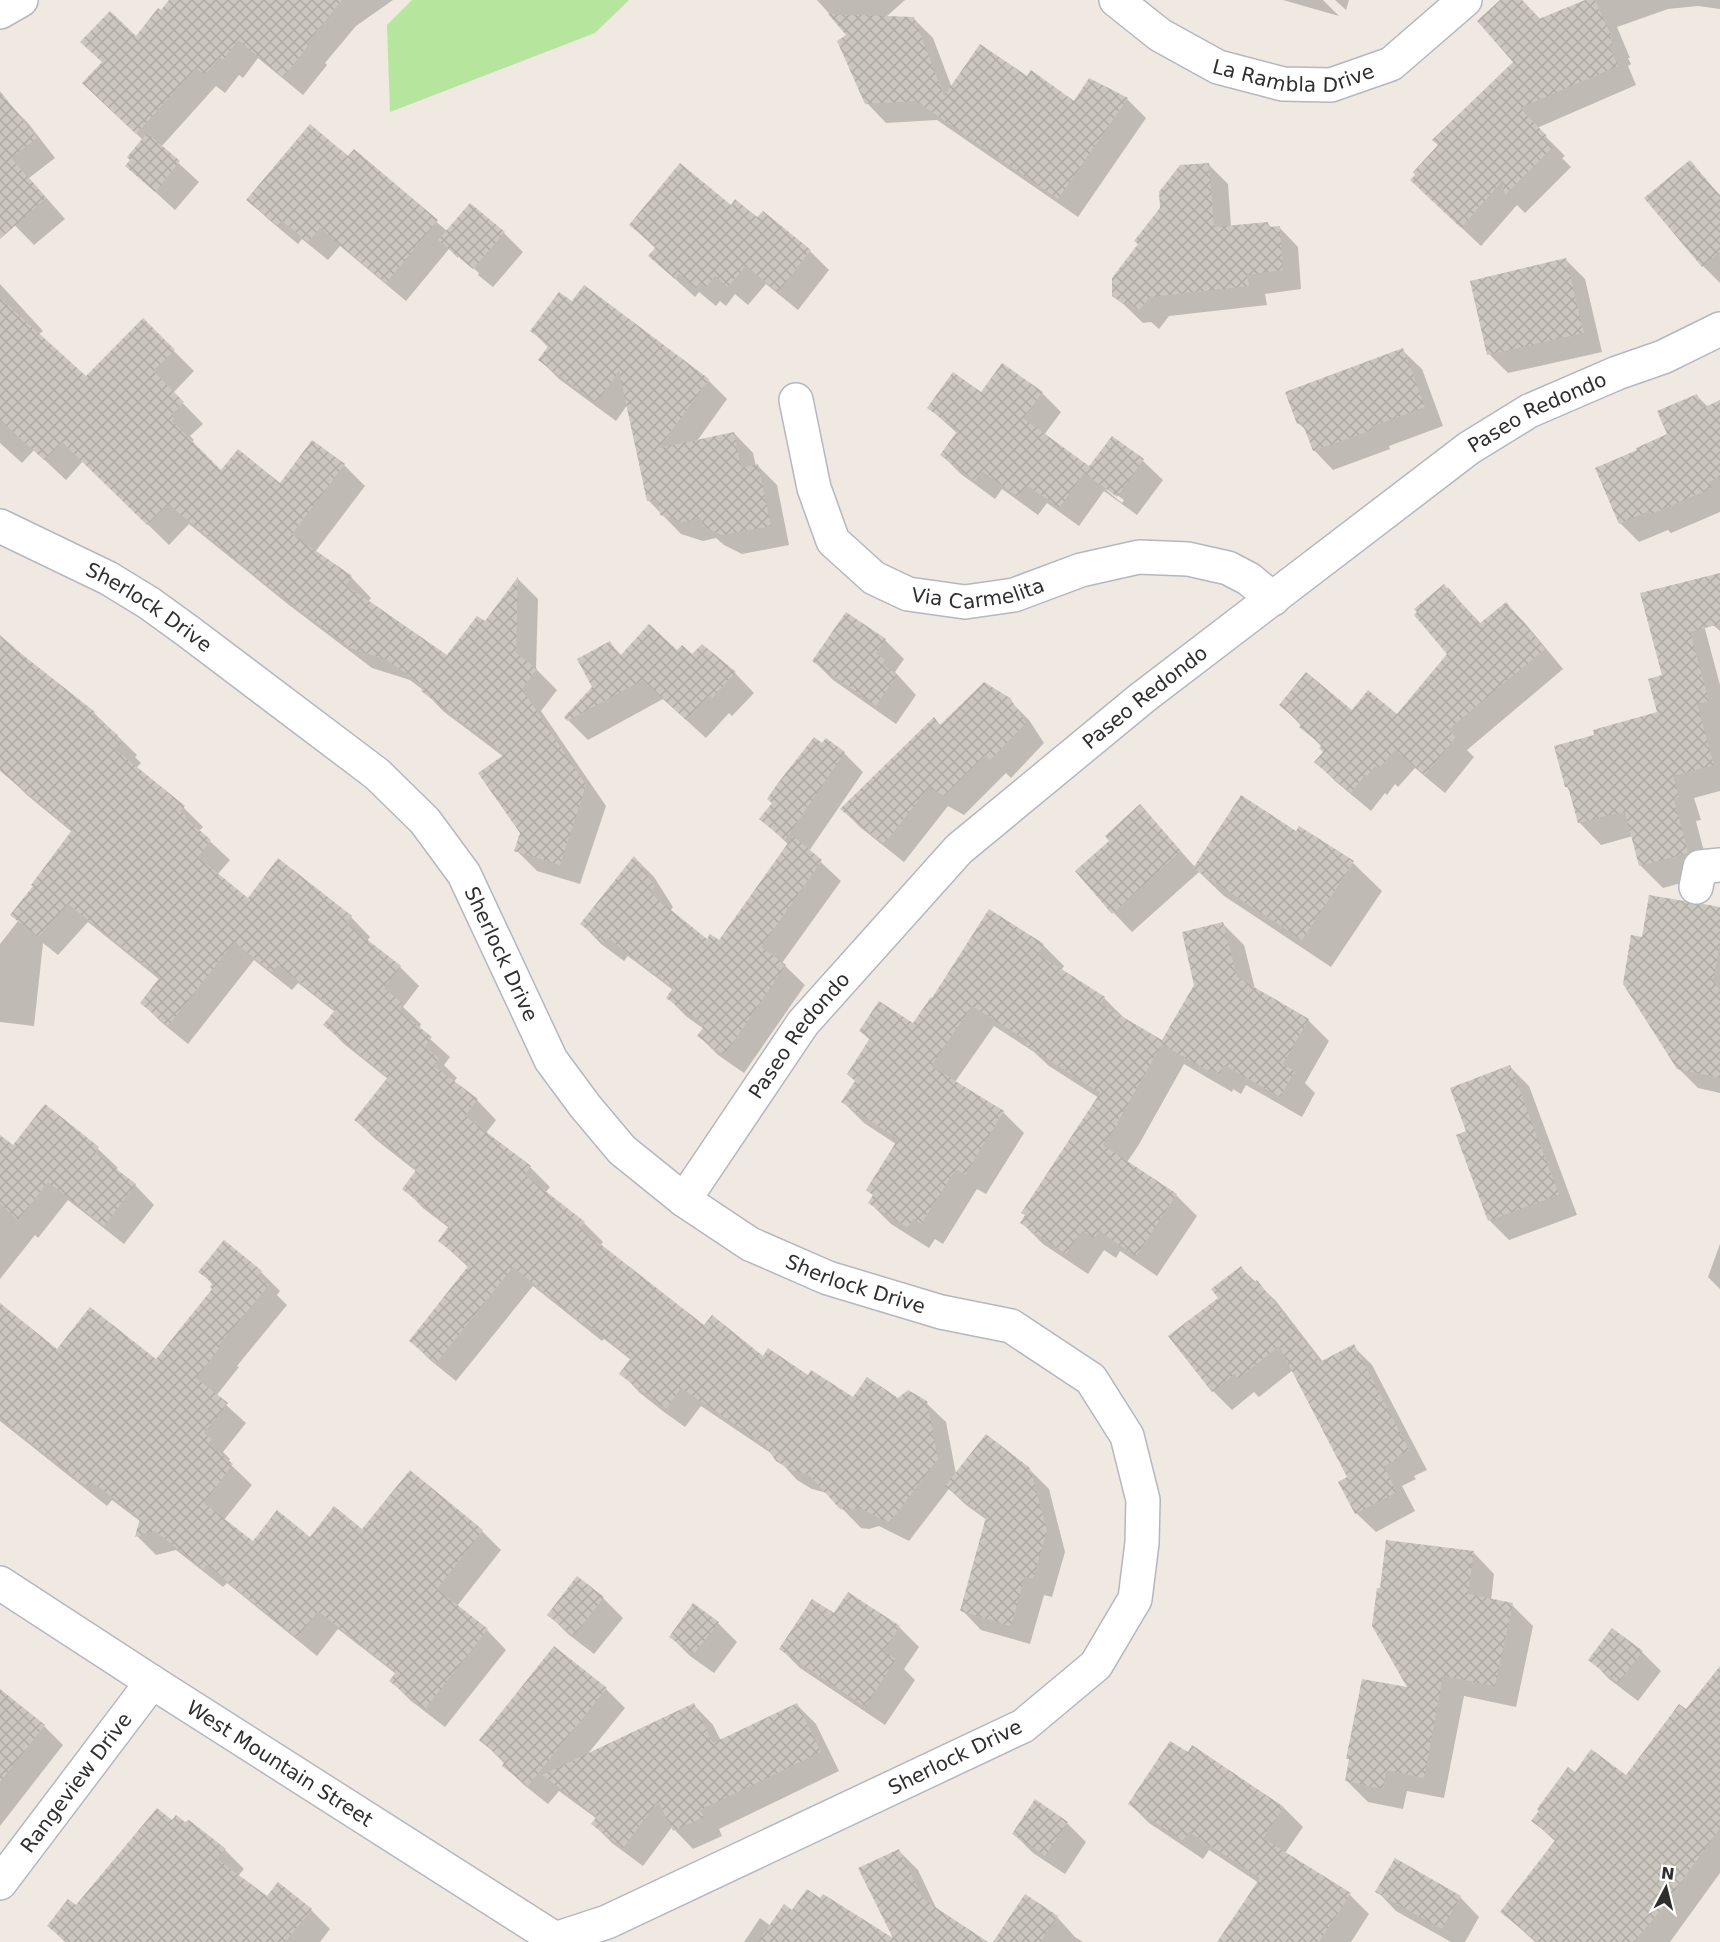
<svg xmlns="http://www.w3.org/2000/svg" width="1720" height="1942" font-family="'DejaVu Sans',sans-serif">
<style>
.grass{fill:#b6e59e}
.shadow{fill:#0003;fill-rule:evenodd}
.building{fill:url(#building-cross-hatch)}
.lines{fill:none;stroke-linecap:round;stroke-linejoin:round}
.minor-casing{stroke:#b4b7c1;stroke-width:36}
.minor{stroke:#fff;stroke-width:33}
.labels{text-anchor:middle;stroke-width:4.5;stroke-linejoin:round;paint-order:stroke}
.street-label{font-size:20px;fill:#2e2e2e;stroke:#fff}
</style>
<defs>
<pattern id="building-cross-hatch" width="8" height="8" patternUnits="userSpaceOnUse" patternTransform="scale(1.5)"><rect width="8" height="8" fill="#cbc7bf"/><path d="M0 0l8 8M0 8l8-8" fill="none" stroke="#afaba4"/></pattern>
</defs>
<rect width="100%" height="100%" fill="#efe9e1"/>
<polygon class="grass" points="412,0 629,0 595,33 390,112 387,25"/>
<g class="shadow">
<polygon points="173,0 393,0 356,26 325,63 327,65 303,95 258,58 243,78 239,75 225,93 216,86 161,147 199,182 175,210 127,166 143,140 104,103 137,39"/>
<polygon points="817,0 905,0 886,17 913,18 933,38 952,88 1074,103 1127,99 1146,118 1078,217 937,120 886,123 867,103 849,36"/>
<polygon points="1283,0 1323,0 1339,16"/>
<polygon points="1335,0 1349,0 1346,10"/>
<polygon points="1502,0 1522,0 1541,20 1589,0 1720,0 1720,9 1698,6 1668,9 1617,27 1630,58 1628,58 1631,64 1628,66 1636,85 1537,128 1565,156 1562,158 1571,167 1525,213 1517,205 1481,246 1431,199 1515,62"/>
<polygon points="9,104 28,123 55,158 29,178 65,219 34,245 0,210 0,110"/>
<polygon points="354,151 447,231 504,233 523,252 493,287 478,275 479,273 458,255 458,258 449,249 406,301 340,246 328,260 302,239 298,244 268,219 248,200 348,158"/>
<polygon points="1689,162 1720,195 1720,283 1703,266"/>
<polygon points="1209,165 1228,184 1231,227 1268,224 1272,228 1279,227 1298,247 1301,289 1265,294 1267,305 1169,316 1159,329 1151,322 1143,323 1114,295"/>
<polygon points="731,207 757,219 763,213 810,251 829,270 798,310 766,284 748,305 735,294 726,306 720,301 716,306 699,292 695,297 650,256 656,249 631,225"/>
<polygon points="1566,260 1585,279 1602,352 1508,373 1489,354"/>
<polygon points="0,284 43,331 38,335 86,378 143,320 194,371 173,393 203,424 190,436 194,440 191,443 221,472 280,485 344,465 365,486 315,552 351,577 371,598 368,602 448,657 485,623 518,579 538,599 536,669 557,690 541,711 606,806 580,884 537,871 516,850 522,833 504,757 443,711 423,690 410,680 372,668 289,605 189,524 169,545 83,461 66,480 34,450 22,463 0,443"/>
<polygon points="532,331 708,380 727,399 697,441 734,433 753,453 756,466 758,466 777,485 789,545 742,554 724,545 716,538 703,541 681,534 648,500 628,404 616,421 559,379 540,360 549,348"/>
<polygon points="1402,350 1422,369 1443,426 1389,446 1390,449 1333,470 1314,450 1307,431 1298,423"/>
<path d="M1042,393L1061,412L1044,435L1090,468L1112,438L1143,461L1163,480L1137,515L1104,491L1079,526L1047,503L1038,515L1002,489L995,499L961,474L942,455L957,433L929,408L981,394ZM1106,487L1124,500L1122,503L1106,490Z"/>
<polygon points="1696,395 1708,407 1720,402 1720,512 1671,533 1668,530 1639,542 1620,523"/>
<polygon points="1720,574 1720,631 1701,614 1720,685 1720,791 1694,798 1701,820 1696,821 1710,875 1663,888 1640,865 1633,836 1601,845 1579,822 1570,791 1567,787 1596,736 1659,713 1663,676"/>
<polygon points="1448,589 1481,624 1506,604 1525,623 1563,669 1467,750 1474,757 1445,793 1415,768 1398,787 1395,784 1387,795 1385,793 1371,811 1335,781 1316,762 1324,752 1322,747 1281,705 1397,716 1449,654"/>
<polygon points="0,635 37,668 94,713 137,755 135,757 141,763 136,768 184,808 203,827 199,831 230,860 217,875 248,900 278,860 351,917 370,937 367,941 400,967 419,986 403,1007 421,1024 419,1029 450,1057 444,1065 457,1078 453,1083 477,1100 496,1120 486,1133 530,1167 550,1187 545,1193 584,1223 603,1242 600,1246 705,1327 763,1358 808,1377 853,1399 898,1400 926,1403 946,1422 956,1474 1029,1469 1049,1489 1065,1552 1052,1597 1044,1595 1030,1644 981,1630 962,1610 987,1520 966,1505 949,1489 909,1541 879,1526 869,1529 861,1528 827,1493 812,1489 797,1480 775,1456 701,1406 685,1427 664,1412 640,1393 621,1373 631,1360 604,1339 602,1341 533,1286 456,1381 430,1360 411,1341 469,1268 440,1241 449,1228 423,1208 404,1188 417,1172 375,1139 356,1120 388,1079 344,1044 325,1025 335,1012 298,983 292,990 254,960 188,1044 161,1022 142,1003 160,980 88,922 58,955 43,943 34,1026 0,1022 0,944 18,921 72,832 28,796 0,769"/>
<polygon points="885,640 904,659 895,672 916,695 896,724 833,680 814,661"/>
<polygon points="610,643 622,656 677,652 692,656 702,646 735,673 754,693 732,716 729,713 706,738 663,699 588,740 568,720 594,687"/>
<polygon points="1009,700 1029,720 1044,743 1011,778 1006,773 964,815 948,806 904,862 861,828 842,809 941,726"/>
<polygon points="822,745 844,753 863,772 809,851 841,881 782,963 805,985 744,1073 718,1055 699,1036 704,1029 687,1017 668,998 673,990 628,956 624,961 601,944 582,924 635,858 654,877 673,907 670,911 707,941 720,942 789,845 761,819"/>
<polygon points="1140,806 1195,867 1353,863 1382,891 1331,967 1224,896 1199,872 1132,932 1113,912 1111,842"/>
<polygon points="1693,907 1720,909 1720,1093 1698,1088 1678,1068 1643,939"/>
<polygon points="989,911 1043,945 1064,966 1061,971 1104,998 1126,1020 1163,1042 1196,985 1223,924 1244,945 1255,989 1308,1020 1329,1041 1305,1083 1315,1093 1302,1117 1246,1085 1241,1094 1233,1089 1232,1092 1184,1064 1138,1146 1127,1162 1176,1195 1197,1216 1157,1276 1120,1251 1116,1258 1104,1250 1088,1274 1043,1244 1022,1223 1099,1098 1049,1066 1034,1052 994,1026 955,1082 1003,1112 1024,1133 986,1194 977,1189 943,1244 935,1239 929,1248 891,1224 870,1203 874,1196 868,1190 896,1144 864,1123 843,1102 856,1082 871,1041 860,1031 913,1025 932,1000"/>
<polygon points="1510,1067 1529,1086 1577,1215 1509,1240 1490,1221 1458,1136 1468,1132"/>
<polygon points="45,1107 98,1149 118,1168 115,1170 135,1185 154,1205 124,1244 68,1200 38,1238 35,1235 0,1279 0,1163"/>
<polygon points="1720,1244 1720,1289 1708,1277"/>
<polygon points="1241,1268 1276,1301 1323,1362 1353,1346 1372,1365 1427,1470 1414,1476 1416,1479 1402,1486 1415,1511 1376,1532 1356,1513 1349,1478 1293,1370 1259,1397 1254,1392 1232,1410 1213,1391 1220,1298"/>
<polygon points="200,1271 261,1272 280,1291 277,1295 287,1305 237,1366 239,1367 216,1396 246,1423 223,1452 230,1459 228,1462 252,1485 224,1520 253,1543 310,1539 363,1531 482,1531 501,1550 457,1606 487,1630 506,1650 445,1727 410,1700 391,1681 396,1674 338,1629 317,1656 227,1583 223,1587 176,1550 156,1555 137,1536 141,1522 112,1500 107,1506 0,1421 0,1305 57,1351 156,1362 214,1289 213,1285"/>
<polygon points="1473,1552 1494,1574 1491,1600 1512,1605 1533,1626 1516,1707 1464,1696 1444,1798 1407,1791 1403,1809 1368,1802 1347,1781 1351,1761 1348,1758 1410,1689"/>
<polygon points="577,1578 603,1598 623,1618 594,1654 568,1634 549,1615"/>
<polygon points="849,1594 899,1627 919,1647 904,1669 915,1680 885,1725 800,1668 781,1649 834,1615"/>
<polygon points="718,1623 737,1642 714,1673 690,1656 671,1637"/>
<polygon points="1642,1652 1661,1671 1638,1701 1609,1679 1590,1659"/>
<polygon points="1720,1669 1720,1873 1670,1942 1535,1942 1502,1912 1556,1842 1533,1821 1575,1774 1626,1777 1686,1711"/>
<polygon points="606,1689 625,1708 587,1755 694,1705 713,1725 721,1741 797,1705 816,1724 839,1771 719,1829 722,1836 693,1849 672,1827 643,1866 612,1843 593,1824 597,1819 559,1791 548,1804 524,1785 504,1766 505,1764 481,1740"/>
<polygon points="0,1692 44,1726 63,1745 0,1826"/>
<polygon points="1193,1747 1284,1808 1303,1827 1285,1853 1350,1895 1369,1914 1351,1942 1219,1942 1259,1883 1209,1850 1203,1859 1149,1823 1130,1804 1188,1754"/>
<polygon points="172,1823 225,1850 244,1869 238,1876 267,1899 311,1910 330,1929 320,1942 65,1942 49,1926 76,1907"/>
<polygon points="1067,1823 1086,1842 1065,1874 1033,1853 1014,1834"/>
<polygon points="898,1850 918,1870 937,1910 985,1942 744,1942 760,1918 771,1926 793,1912 897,1942"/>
<polygon points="1377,1891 1460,1897 1479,1917 1465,1942 1451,1942 1396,1911"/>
<polygon points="1057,1917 1075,1937 1083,1942 995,1942"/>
</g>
<g class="building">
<polygon points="169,0 342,0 307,43 309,45 283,77 238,40 223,60 219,57 205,75 196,68 136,134 82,83 102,62 80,42 110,11 136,36 158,8 161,10"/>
<polygon points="1500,0 1522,0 1539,19 1585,0 1595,0 1612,38 1610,39 1613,45 1609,46 1618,66 1520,108 1547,136 1544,138 1553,147 1505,195 1502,181 1461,228 1410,180 1415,175 1413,172 1438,145 1432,140 1513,62 1477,21"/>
<polygon points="828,14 914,17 944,96 980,44 1027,76 1031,70 1074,101 1089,78 1128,98 1058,199 916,101 865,104 837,41 846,35"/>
<polygon points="0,91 37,138 11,158 46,198 0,239"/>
<polygon points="310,124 348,156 354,149 438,220 386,283 320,228 308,242 282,221 278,226 246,200"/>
<polygon points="147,133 180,161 155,192 125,166 130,160 127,157"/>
<polygon points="1690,160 1720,196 1720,252 1702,267 1644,198"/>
<polygon points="680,163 731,205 735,199 757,217 763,211 811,250 778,292 746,266 728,287 715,276 706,287 700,283 696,288 679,274 675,279 648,256 656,247 629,225"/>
<polygon points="1209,163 1214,227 1268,222 1269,227 1280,226 1283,270 1247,275 1249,286 1150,297 1139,310 1130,303 1123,304 1112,296 1112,278 1138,244 1134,241 1160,208 1159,192 1180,165"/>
<polygon points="470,203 505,232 473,269 438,240"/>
<polygon points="1566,258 1584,333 1487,355 1470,281"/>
<polygon points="584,285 709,379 659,448 734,432 741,468 758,464 771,526 722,535 703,526 701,518 682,522 660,515 658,500 647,501 619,371 596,403 538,360 549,345 530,331 559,292 572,301"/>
<polygon points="0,298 86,376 143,318 175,350 153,371 184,402 171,415 174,419 172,421 221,470 238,449 280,483 312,440 345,464 292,534 352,576 346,585 447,655 477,616 485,621 518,577 516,653 537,669 522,689 586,785 560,865 514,851 520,833 478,773 505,754 421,691 424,686 387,660 350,648 267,585 168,504 147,525 62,442 44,460 0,420"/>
<polygon points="1403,348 1425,407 1371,427 1372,430 1313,451 1302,422 1297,424 1285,392"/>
<polygon points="1002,363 1043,392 1023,418 1089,466 1059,508 1027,485 1018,497 982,471 975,481 940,455 958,430 927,408 953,372 981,392"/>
<polygon points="1697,394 1703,408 1720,400 1720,477 1709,482 1712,488 1651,514 1649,511 1619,524 1595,468 1637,450 1636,448 1667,434 1657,411"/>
<polygon points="1112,436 1144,459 1117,497 1084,473"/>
<polygon points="1720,573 1720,624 1690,632 1709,701 1697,704 1714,765 1673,776 1679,797 1674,799 1688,853 1639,866 1625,812 1617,814 1617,813 1578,823 1568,787 1565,787 1554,746 1594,735 1593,730 1657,712 1648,679 1662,675 1640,593"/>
<polygon points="1444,584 1447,588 1448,587 1479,624 1506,602 1545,649 1448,730 1456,737 1425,775 1395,750 1378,769 1375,766 1367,776 1365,775 1351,793 1314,762 1323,752 1319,748 1322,745 1299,727 1302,724 1279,705 1306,672 1352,710 1368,690 1397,714 1447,654 1414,615 1417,612 1414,609"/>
<polygon points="846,612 886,639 876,653 885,660 882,664 897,675 876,706 812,661"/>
<polygon points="649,624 677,650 682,645 692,654 702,644 736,672 712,698 709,695 686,720 643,680 567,721 564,717 592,687 577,659 610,641 619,657"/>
<polygon points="0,637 95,712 93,715 118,735 116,737 122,742 116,750 185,806 181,811 186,816 185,818 211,840 198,857 248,898 278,858 352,916 346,923 401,966 384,988 402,1003 400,1012 432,1037 425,1047 439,1058 433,1065 478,1099 465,1116 531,1166 525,1175 585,1222 580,1228 704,1325 712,1315 763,1356 768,1348 808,1375 811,1370 853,1397 867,1377 898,1398 908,1390 927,1401 938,1459 889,1523 859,1508 849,1510 840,1509 809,1475 791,1470 776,1461 765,1445 681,1388 666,1409 619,1374 631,1358 584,1321 582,1323 513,1267 436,1363 409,1341 469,1265 438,1241 449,1226 402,1189 417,1169 354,1120 388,1077 323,1025 335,1010 278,965 272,972 234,942 168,1026 140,1003 160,977 68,904 38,937 10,915 33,886 31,885 72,830 0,771"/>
<polygon points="984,682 1010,698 1026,723 990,760 985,755 944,796 929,787 884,844 840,809 934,717 940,725"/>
<polygon points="814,737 822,743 826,738 845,752 785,840 759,819 772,803 767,799 778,783"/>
<polygon points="1241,795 1296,831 1299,826 1354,861 1302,940 1193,868"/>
<polygon points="1140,804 1181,851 1112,914 1075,871 1109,841 1105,836"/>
<polygon points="793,836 822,860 761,947 786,965 724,1055 697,1036 705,1025 666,998 673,988 608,938 604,943 580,924 634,856 655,886 650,893 707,939 710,934 719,940"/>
<polygon points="1649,895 1684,901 1693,905 1703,904 1720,907 1720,944 1713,980 1720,991 1720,1078 1677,1069 1623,984 1631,935 1642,937"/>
<polygon points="989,909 1044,944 1038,954 1105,997 1101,1004 1162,1040 1194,985 1182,932 1223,922 1237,977 1309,1019 1283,1064 1295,1071 1280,1097 1224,1065 1220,1074 1212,1069 1210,1072 1162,1044 1117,1123 1118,1124 1103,1145 1177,1194 1136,1256 1099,1231 1094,1238 1082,1231 1066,1254 1020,1223 1025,1215 1021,1213 1100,1093 1026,1045 1028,1041 972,1006 931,1066 1004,1111 965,1175 956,1169 921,1224 913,1219 908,1228 868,1203 873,1195 866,1190 898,1139 841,1102 855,1081 847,1074 870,1038 859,1031 879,1001 913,1023 931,997 932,998"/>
<polygon points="1510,1065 1559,1195 1488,1221 1456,1135 1466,1131 1450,1088"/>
<polygon points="45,1104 99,1147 95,1153 136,1184 104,1226 48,1182 18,1220 0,1204 0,1135 13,1145"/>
<polygon points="224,1240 262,1271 258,1276 269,1285 219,1345 220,1347 196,1378 228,1403 204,1433 212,1439 208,1444 233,1464 204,1503 253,1541 277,1510 310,1537 334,1506 362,1529 410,1470 483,1530 437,1589 488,1629 425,1709 389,1681 396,1672 318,1611 297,1638 207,1565 203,1569 155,1531 135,1537 140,1518 92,1482 87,1487 0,1418 0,1303 57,1349 90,1307 156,1359 212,1289 210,1287 213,1283 198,1272"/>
<polygon points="1241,1266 1253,1283 1257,1280 1320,1362 1354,1344 1409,1450 1396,1457 1397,1460 1384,1466 1397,1492 1355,1514 1338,1482 1347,1477 1279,1346 1238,1379 1235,1374 1212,1392 1168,1336 1218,1298 1211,1289"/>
<polygon points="986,1434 1030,1468 1047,1531 1033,1579 1025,1576 1011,1626 960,1611 986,1517 945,1486"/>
<polygon points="1386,1540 1474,1551 1468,1594 1513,1603 1495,1686 1443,1676 1424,1778 1386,1770 1383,1789 1345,1781 1349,1759 1346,1759 1362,1679 1407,1687 1372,1626 1377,1588 1380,1588"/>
<polygon points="577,1576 604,1597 574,1636 547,1615"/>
<polygon points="848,1592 900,1626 884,1651 896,1659 865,1707 779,1649 812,1599 834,1613"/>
<polygon points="693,1603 719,1622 694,1654 669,1637"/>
<polygon points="1612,1628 1643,1651 1618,1683 1588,1660"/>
<polygon points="554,1646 607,1688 528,1786 502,1766 505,1761 479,1740"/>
<polygon points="1720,1666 1720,1828 1660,1911 1634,1942 1538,1942 1500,1912 1556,1839 1531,1821 1539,1811 1537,1809 1568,1767 1575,1772 1591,1749 1626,1775 1679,1704 1686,1709"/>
<polygon points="0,1689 45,1725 0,1782"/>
<polygon points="694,1703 713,1743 797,1703 821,1752 700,1810 704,1817 673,1831 658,1801 623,1848 591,1824 597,1816 542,1775"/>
<polygon points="1170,1741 1188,1752 1192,1745 1284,1807 1263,1838 1351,1893 1319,1942 1217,1942 1260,1878 1189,1832 1183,1841 1128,1804"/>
<polygon points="1035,1799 1068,1822 1045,1856 1012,1834"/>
<polygon points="157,1808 172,1820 176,1815 185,1822 189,1820 226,1849 217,1859 267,1896 278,1882 312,1909 285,1942 67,1942 47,1926 68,1899 76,1905"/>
<polygon points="899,1849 923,1899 988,1942 758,1942 784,1904 792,1910 807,1889 820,1898 823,1894 893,1938 858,1868"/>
<polygon points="1395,1858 1461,1896 1442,1929 1375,1892"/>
<polygon points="1025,1894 1058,1916 1040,1942 993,1942"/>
</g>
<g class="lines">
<defs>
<g id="minor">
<path id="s1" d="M1116,0L1160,35L1218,67L1283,84L1331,85L1391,64L1465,0"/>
<polyline points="0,12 21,0"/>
<path id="s2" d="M796,400L814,488L833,541L874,578L908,594L965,602L1014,595L1081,570L1139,557L1188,559L1228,568L1249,579L1273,599"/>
<path id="s3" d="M0,526L108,578L149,603L189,632L377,774L425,821L464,874L551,1060L585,1106L622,1150L684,1200L750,1244L828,1278L941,1312L1011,1326L1091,1379L1127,1436L1143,1500L1142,1543L1135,1599L1096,1665L1023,1726L607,1922L555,1939L553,1942"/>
<polyline points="1696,887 1700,867 1720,865"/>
<path id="s4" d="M684,1200L803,1023L959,849L1142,698L1469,448L1529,411L1617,373L1663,357L1720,329"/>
<path id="s5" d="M0,1583L152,1682L560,1942"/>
<path id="s6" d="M0,1883L152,1682"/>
</g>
</defs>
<use href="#minor" class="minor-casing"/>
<use href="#minor" class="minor"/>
</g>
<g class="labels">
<g class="street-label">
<text dy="7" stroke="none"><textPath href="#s1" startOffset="200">La Rambla Drive</textPath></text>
<text dy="7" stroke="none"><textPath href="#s4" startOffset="1173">Paseo Redondo</textPath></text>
<text dy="7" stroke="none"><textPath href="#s2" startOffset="310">Via Carmelita</textPath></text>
<text dy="7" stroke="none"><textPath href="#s3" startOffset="170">Sherlock Drive</textPath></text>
<text dy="7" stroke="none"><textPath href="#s4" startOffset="687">Paseo Redondo</textPath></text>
<text dy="7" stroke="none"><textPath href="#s3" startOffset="674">Sherlock Drive</textPath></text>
<text dy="7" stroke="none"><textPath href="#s4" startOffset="201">Paseo Redondo</textPath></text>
<text dy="7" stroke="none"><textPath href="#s3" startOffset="1178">Sherlock Drive</textPath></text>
<text transform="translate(955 1757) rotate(-26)" y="7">Sherlock Drive</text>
<text dy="7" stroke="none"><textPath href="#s5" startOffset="333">West Mountain Street</textPath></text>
<text dy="7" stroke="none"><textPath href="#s6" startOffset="126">Rangeview Drive</textPath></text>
</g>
</g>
<g transform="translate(1666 1888) rotate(7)" stroke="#ffffff" stroke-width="4.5" paint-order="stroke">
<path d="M0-4.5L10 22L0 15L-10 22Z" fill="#2e2e2e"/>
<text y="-9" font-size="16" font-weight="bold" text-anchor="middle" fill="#2e2e2e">N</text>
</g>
</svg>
